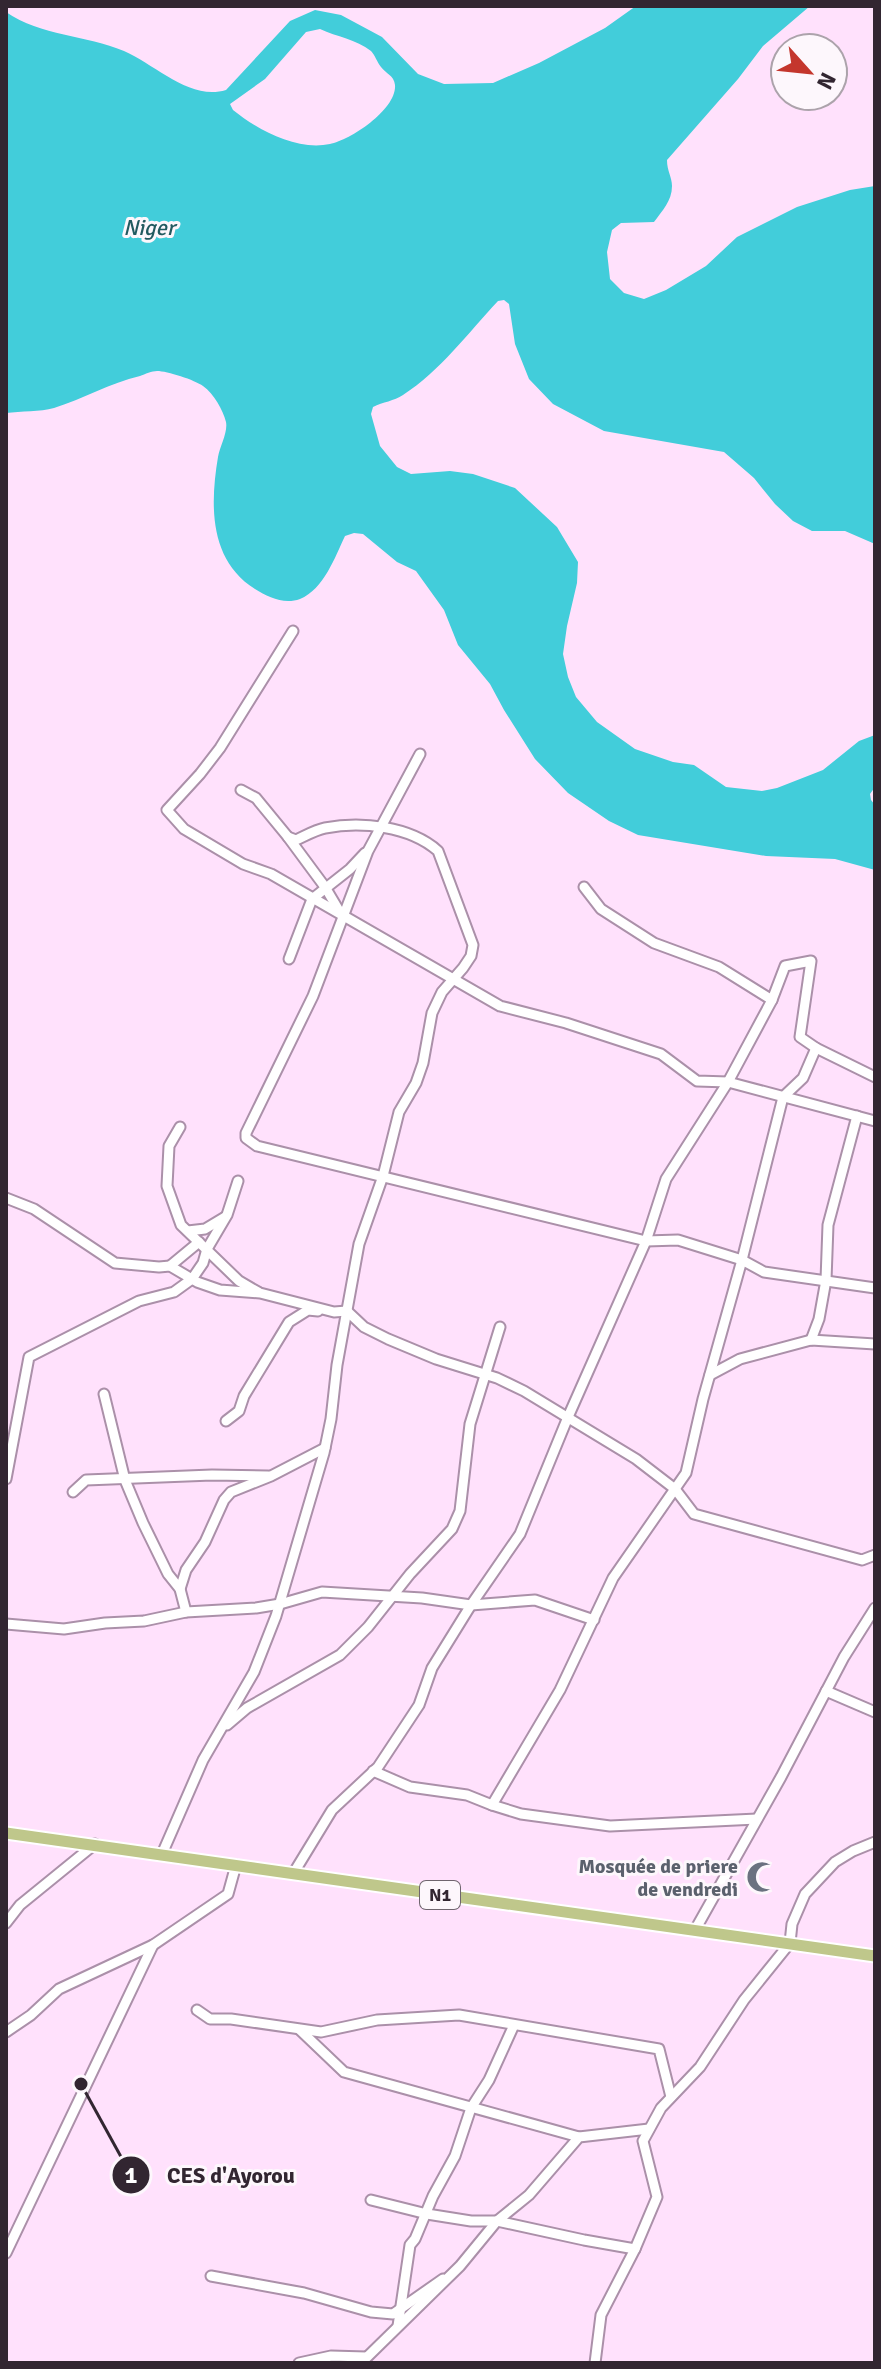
<svg xmlns="http://www.w3.org/2000/svg" width="881" height="2369" font-family="Signika,sans-serif">
<style>
.water{fill:#42cdda;fill-rule:evenodd}
.lines{fill:none;stroke-linecap:round;stroke-linejoin:round}
.minor-casing{stroke:#ab90a9;stroke-width:13}
.major-casing{stroke:#fff;stroke-width:15}
.minor{stroke:#fff;stroke-width:9}
.major{stroke:#bfc78b;stroke-width:11}
.labels{text-anchor:middle;stroke-width:6;stroke-linejoin:round;paint-order:stroke}
.shield{fill:#fdf7fc;stroke:#6f656e;stroke-width:2}
.shield-label{font-size:18px;font-weight:bold;fill:#322631}
.worship-label{font-size:20px;font-weight:bold;fill:#5b616d;stroke:#fdf7fc;text-anchor:end}
.water-label{font-size:22px;font-style:italic;fill:#225a60;stroke:#fdf7fc}
.leader{fill:none;stroke:#322631;stroke-width:3}
.callout-dot{fill:#322631;stroke:#fdf7fc;stroke-width:3}
.mark-label{font-size:24px;text-anchor:middle;font-weight:bold;fill:#fff}
.callout-label{font-size:22px;text-anchor:middle;font-weight:bold;fill:#322631;stroke:#fdf7fc;stroke-width:6;stroke-linejoin:round;paint-order:stroke}
</style>
<rect width="100%" height="100%" fill="#ffe1fc"/>
<path class="water" d="M636,6H810L763,46L738,79L667,160C667,171 672,177 672,186C672,201 662,211 654,222L621,223L612,230L607,252L610,279L624,293L644,299L666,290L706,266L737,237L797,207L850,190L875,186V544L845,531H812L793,521L775,504L754,478L724,452L604,431L553,404L529,379L515,344L509,304L504,300L498,301C468,333 440,371 403,395C394,401 383,402 373,407L371,414L380,446L397,467L411,474L450,471L473,474L515,488L557,527L578,562L577,583L567,626L563,654L568,677L576,697L597,722L635,749L673,762L694,765L726,787L762,791L777,788L823,770L859,741L875,735V787L870,794L871,800L875,805V870L835,859L766,856L638,835L609,821L568,793L535,759L504,710L490,684L458,645L444,610L416,571L397,562L363,534L354,533L345,536C335,557 324,589 300,599C284,605 268,597 255,589C209,560 210,505 218,457C220,446 228,432 226,422C223,410 214,394 203,386C195,380 167,371 157,371C152,371 145,374 140,376C110,383 83,399 54,408C40,412 21,411 6,413V12C41,36 86,35 124,51C156,65 190,101 226,90L290,21L315,10L341,15L382,37L418,74L444,84L493,83L539,63L605,28ZM320,29C337,37 356,39 371,51C375,55 377,62 381,67C386,74 394,75 395,85C397,109 351,140 330,144C296,151 258,130 233,110L230,104L265,79L306,32Z"/>
<g class="lines">
<defs>
<g id="minor">
<polyline points="293,631 220,748 200,774 167,810 184,829 243,864 271,874 500,1006 566,1023 661,1054 697,1081 728,1082 875,1121"/>
<polyline points="420,754 368,851 313,996 246,1133 246,1138 257,1146 646,1241 678,1240 742,1260 764,1272 875,1288"/>
<polyline points="288,837 325,887 341,914"/>
<polyline points="584,887 601,909 654,943 719,967 772,1000 785,966 811,961 800,1037 816,1048 875,1077"/>
<polyline points="289,959 312,899 350,869 365,853"/>
<polyline points="180,1127 169,1146 167,1186 181,1225 239,1281 258,1292"/>
<polyline points="6,1198 34,1209 115,1263 159,1267 170,1266 197,1282 220,1290 260,1293 334,1312 347,1311 364,1327 388,1339 436,1359 497,1378 524,1391 636,1459 675,1489 694,1514 862,1560 875,1555"/>
<polyline points="188,1231 205,1229 225,1217"/>
<polyline points="170,1266 199,1242"/>
<polyline points="811,1340 819,1319 826,1280 828,1225 857,1116"/>
<polyline points="710,1375 740,1359 811,1340 875,1344"/>
<polyline points="104,1394 125,1480 143,1523 168,1574 180,1589 186,1612"/>
<polyline points="226,1421 239,1411 244,1396 289,1322 308,1310 318,1311"/>
<polyline points="6,1479 29,1357 139,1301 174,1292 192,1279 203,1263 207,1249 227,1215 238,1181"/>
<polyline points="73,1492 86,1480 212,1475 268,1476"/>
<polyline points="180,1589 186,1570 205,1542 224,1500 231,1492 271,1476 325,1448"/>
<polyline points="6,1624 64,1629 105,1623 144,1621 186,1612 256,1608 280,1604 322,1592 422,1598 471,1605 535,1600 594,1620"/>
<polyline points="826,1691 875,1712"/>
<polyline points="227,1725 247,1708 340,1655 368,1627 410,1574 452,1529 460,1511 470,1424 500,1327"/>
<polyline points="373,1771 410,1787 467,1795 492,1805 560,1690 613,1578 686,1473 703,1399 742,1260 783,1097 803,1078 816,1048"/>
<polyline points="492,1805 521,1814 610,1826 757,1819"/>
<path d="M162,1854L203,1760L254,1672L276,1616L324,1453L331,1419L337,1365L359,1244L383,1176L399,1112L416,1083L423,1063L432,1013L442,992L463,968L471,956L473,945L438,851C410,826 361,821 325,828C315,830 305,836 296,840L288,837L256,798L241,790"/>
<polyline points="293,1874 332,1810 378,1767 419,1705 432,1668 471,1605 520,1534 568,1417 646,1241 666,1179 728,1082 772,1000"/>
<polyline points="6,1923 20,1905 95,1844"/>
<polyline points="695,1930 781,1777 844,1657 875,1608"/>
<polyline points="197,2010 210,2019 231,2019 321,2032 377,2020 459,2015 659,2049 671,2097"/>
<polyline points="300,2030 344,2072 579,2137"/>
<polyline points="6,2032 31,2015 59,1989 153,1945 228,1894 236,1865"/>
<polyline points="371,2200 427,2214 471,2221 497,2221 584,2240 635,2249"/>
<polyline points="6,2253 153,1945"/>
<polyline points="211,2276 304,2293 371,2312 393,2314 443,2279"/>
<polyline points="398,2326 410,2245 415,2239 433,2196 455,2156 471,2108 489,2080 514,2025"/>
<polyline points="299,2363 331,2356 366,2357"/>
<polyline points="361,2363 460,2266 497,2221 529,2195 579,2137 649,2129"/>
<polyline points="595,2363 601,2315 635,2249 657,2197 643,2141 661,2108 700,2067 744,2000 790,1943 792,1924 805,1894 835,1862 853,1851 875,1842"/>
</g>
<polyline id="major" points="6,1833 875,1956"/>
</defs>
<use href="#minor" class="minor-casing"/>
<use href="#major" class="major-casing"/>
<use href="#minor" class="minor"/>
<use href="#major" class="major"/>
</g>
<defs>
<symbol id="mosque-bare" viewBox="-9 -9 18 18"><path d="M3.5-4.9A6 6 0 1 0 3.5 4.9A5 5 0 1 1 3.5-4.9Z" fill="#6b7280" stroke="#fdf7fc" stroke-width="2.5" paint-order="stroke"/></symbol>
</defs>
<g fill-rule="evenodd">
<use href="#mosque-bare" x="740" y="1855" width="44" height="44"/>
</g>
<g class="labels">
<rect class="shield" x="420" y="1881" width="40" height="28" rx="6"/>
<g class="shield-label">
<text x="440" y="1901">N1</text>
</g>
<g class="worship-label">
<text x="738" y="1873">Mosquée de priere<tspan x="738" dy="23">de vendredi</tspan></text>
</g>
<g class="water-label">
<text x="149" y="235">Niger</text>
</g>
</g>
<path class="leader" d="M81 2084L131 2175"/>
<g class="callout-dot">
<circle cx="81" cy="2084" r="8"/>
<circle cx="131" cy="2175" r="20"/>
</g>
<g class="mark-label">
<text x="131" y="2183">1</text>
</g>
<g class="callout-label">
<text x="231" y="2183">CES d'Ayorou</text>
</g>
<rect width="881" height="2369" fill="none" stroke="#322631" stroke-width="16"/>
<g transform="translate(809 72) rotate(117)"><circle r="38" fill="#fdf7fc" stroke="#aca3ab" stroke-width="2"/>
<path d="M0-6L14 30L0 20L-14 30Z" fill="#c4362d"/>
<text y="-12" font-size="22" font-weight="bold" text-anchor="middle" fill="#322631">N</text>
</g>
</svg>
